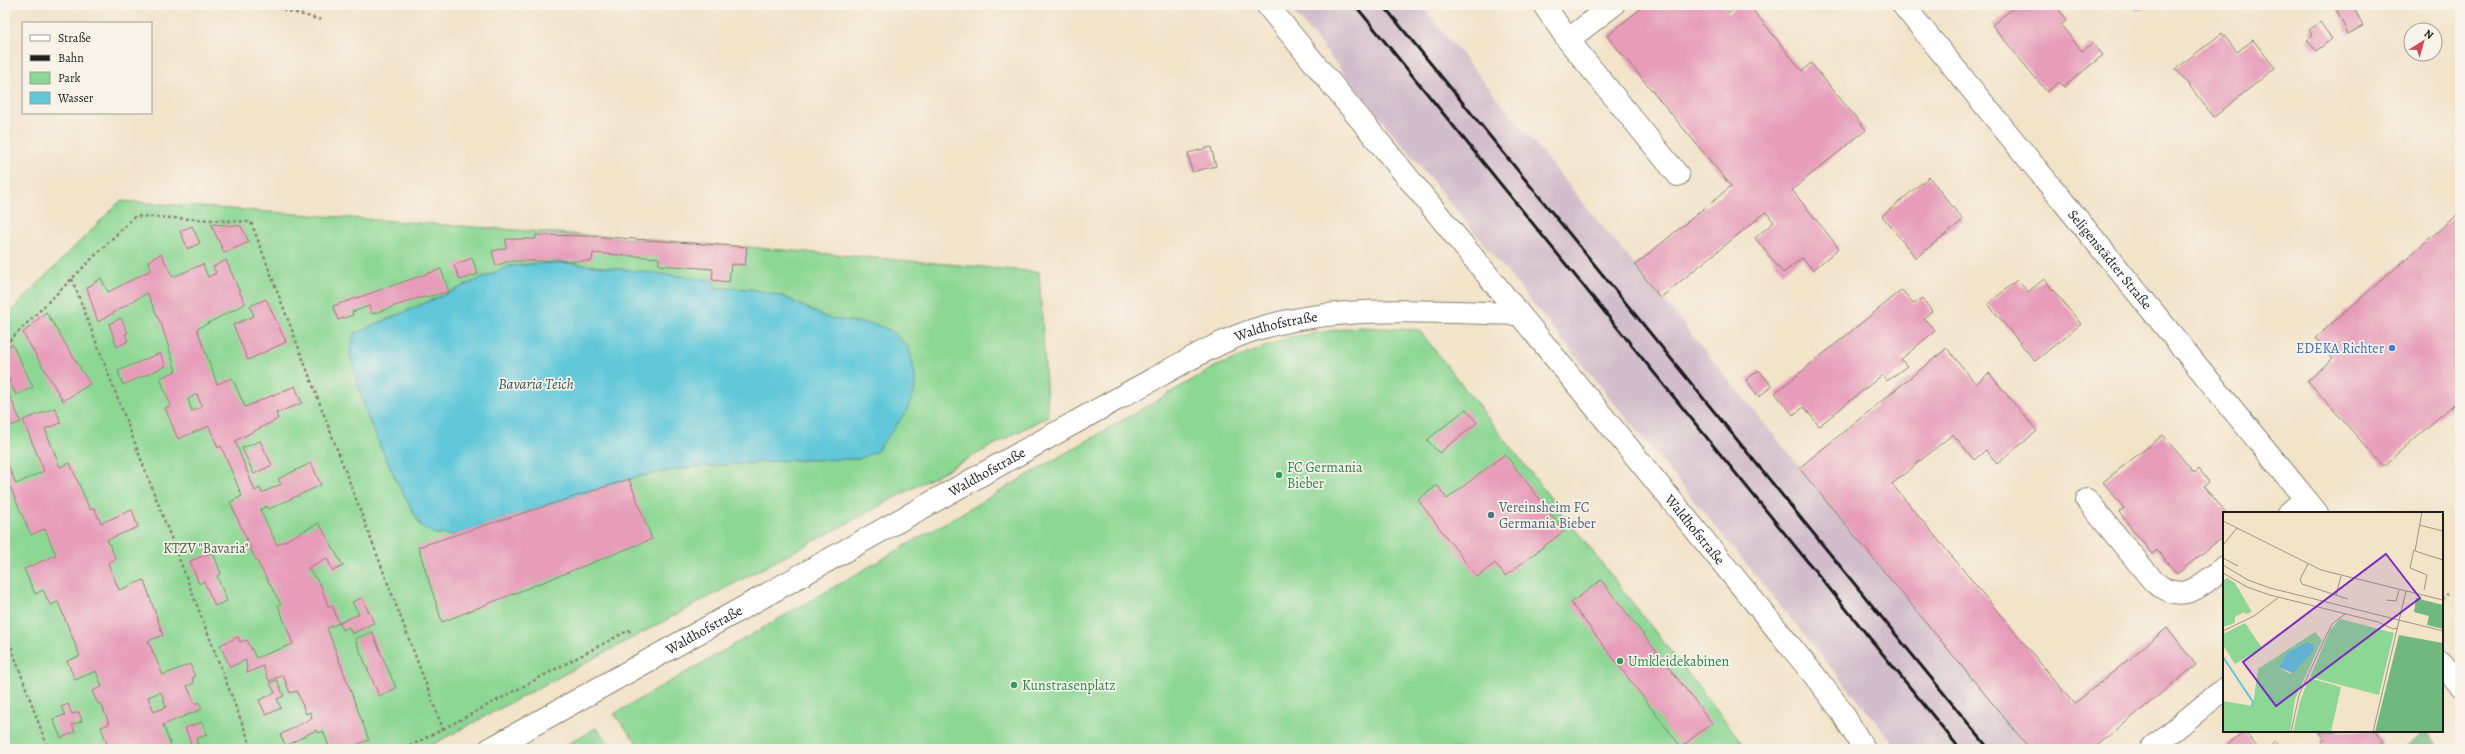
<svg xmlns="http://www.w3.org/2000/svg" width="2465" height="754" font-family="Alegreya,serif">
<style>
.industrial{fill:#d1bdcb}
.green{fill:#8cd794;stroke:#547a58;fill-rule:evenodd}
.forest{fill:#71b87e;stroke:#466a4d}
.water{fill:#5ec7d9;stroke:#3d727a}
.building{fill:#e79dba;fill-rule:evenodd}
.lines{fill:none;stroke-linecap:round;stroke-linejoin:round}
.minor-casing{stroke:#878072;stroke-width:24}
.path{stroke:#878072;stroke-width:2.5;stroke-dasharray:3 3;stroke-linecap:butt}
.minor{stroke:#fff;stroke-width:22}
.rail{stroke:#1c1c1c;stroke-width:3}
.shop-dot{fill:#3f7fe0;stroke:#f7f3e8;stroke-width:1.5}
.leisure-dot{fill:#2e9e5b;stroke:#f7f3e8;stroke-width:1.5}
.service-dot{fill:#5c6f8a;stroke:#f7f3e8;stroke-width:1.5}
.labels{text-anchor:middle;stroke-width:3.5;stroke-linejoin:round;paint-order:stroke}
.street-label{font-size:14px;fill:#1c1c1c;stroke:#f7f3e8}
.shop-label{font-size:14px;fill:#366cbe;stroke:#f7f3e8;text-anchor:end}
.leisure-label{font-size:14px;fill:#27864d;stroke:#f7f3e8;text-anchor:start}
.service-label{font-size:14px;fill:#4e5e75;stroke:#f7f3e8;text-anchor:start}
.park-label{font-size:14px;fill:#435d46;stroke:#f7f3e8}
.water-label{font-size:15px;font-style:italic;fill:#33585e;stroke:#f7f3e8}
.inset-river{fill:none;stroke:#5ec7d9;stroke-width:2}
.inset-road{fill:none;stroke:#9c9384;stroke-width:1}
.view{fill:#7b2cbf;fill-opacity:0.15;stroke:#7b2cbf;stroke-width:2}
.inset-edge{fill:none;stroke:#1c1c1c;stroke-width:2}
</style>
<rect width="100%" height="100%" fill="#f7f3e8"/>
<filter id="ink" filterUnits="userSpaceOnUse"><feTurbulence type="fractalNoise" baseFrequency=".025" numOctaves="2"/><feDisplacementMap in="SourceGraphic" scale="8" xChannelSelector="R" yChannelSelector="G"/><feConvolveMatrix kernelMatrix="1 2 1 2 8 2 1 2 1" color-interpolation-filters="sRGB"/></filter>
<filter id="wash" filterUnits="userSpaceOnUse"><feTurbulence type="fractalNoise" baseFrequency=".012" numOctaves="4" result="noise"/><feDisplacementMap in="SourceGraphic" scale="16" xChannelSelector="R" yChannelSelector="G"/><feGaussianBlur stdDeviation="0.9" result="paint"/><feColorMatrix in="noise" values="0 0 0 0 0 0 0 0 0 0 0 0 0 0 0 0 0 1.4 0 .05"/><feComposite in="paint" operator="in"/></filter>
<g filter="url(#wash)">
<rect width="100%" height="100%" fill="#f2e3c9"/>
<polygon class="industrial" points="1288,5 1421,5 2031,749 1898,749"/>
<g class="green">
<path d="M120,201L747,247L1039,272L1048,416L424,749H5V317ZM560,262L712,280L717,288L751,289L784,297L827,318L877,325L859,459L791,460L684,468L629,479L456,535L435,534L421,526L395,478L369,421L361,395L350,354L354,334L510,266Z"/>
<polygon points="1357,327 1419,330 1747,749 642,749 614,714 1215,367 1290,337"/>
<polygon points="596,728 614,749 559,749"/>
</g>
<polygon class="forest" points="2425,731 2441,749 2403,749"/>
<polygon class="water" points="560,262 712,280 717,288 751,289 784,297 827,318 877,325 891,331 909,348 915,376 915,390 906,412 877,451 859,459 791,460 684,468 639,476 456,535 435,534 421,526 395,478 369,421 361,395 350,354 354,334 510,266"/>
<g id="blocks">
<g class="building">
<polygon points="1645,5 1722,5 1729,13 1739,5 1749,5 1802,71 1811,63 1866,130 1792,190 1839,248 1813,270 1802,258 1783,273 1755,238 1774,222 1766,212 1660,298 1635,265 1731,186 1607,36"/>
<polygon points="2017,5 2055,5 2067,20 2061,25 2082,51 2093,43 2103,55 2064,87 2059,82 2047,92 1992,25"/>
<polygon points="2134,5 2152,5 2137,11"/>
<polygon points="2339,5 2353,5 2363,26 2348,34 2335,7"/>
<polygon points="2320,22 2332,39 2316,51 2307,40 2313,36 2309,30"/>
<polygon points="2222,33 2237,52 2253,40 2275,68 2214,117 2176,69"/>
<polygon points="1211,147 1216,166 1192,172 1188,153"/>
<polygon points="1929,177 1963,220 1916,258 1882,216"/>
<polygon points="2460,212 2460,399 2383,466 2308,381 2333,358 2315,338"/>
<polygon points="211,224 241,226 249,242 224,253"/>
<polygon points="192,226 200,243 188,249 180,231"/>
<polygon points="536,235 593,236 747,247 745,265 731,264 729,282 712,280 713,269 659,265 659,258 593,253 592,261 509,261 496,266 492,251 506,248 506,239 536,239"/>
<path d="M161,254L173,277L203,264L208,277L216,273L213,267L226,260L245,304L197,329L217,384L232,378L245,407L295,386L302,403L276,413L278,419L235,441L255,491L260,488L262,493L281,484L278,479L311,463L321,485L269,509L267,506L260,510L277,545L319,523L343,566L333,571L327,558L308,568L321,586L328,606L332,605L339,623L359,614L352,602L362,598L374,623L352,634L349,627L342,630L339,623L327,628L369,740L345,749H330L323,731L318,733L316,730L286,746L280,735L312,718L310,712L306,714L297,691L290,693L283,675L269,681L263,666L247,673L246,660L230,667L220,645L238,637L240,642L247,640L256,658L293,644L278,605L281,604L254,556L230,502L242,496L221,446L218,448L209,426L178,439L165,408L171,406L160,378L176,371L162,326L147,293L98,322L87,288L101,278L108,292L151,270L148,261ZM197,394L202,407L192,411L188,399Z"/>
<polygon points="472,258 478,274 460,280 454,265"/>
<polygon points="441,269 449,292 415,299 372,314 369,306 352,312 353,315 338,320 333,306"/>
<polygon points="2044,279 2081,324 2035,361 1988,304 2017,280 2028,292"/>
<polygon points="1902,290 1914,304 1922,298 1932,311 1924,318 1935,331 1901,359 1907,366 1887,381 1882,375 1819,426 1804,407 1793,415 1775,393"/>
<polygon points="266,299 286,342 248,360 233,325 254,316 250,306"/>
<polygon points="46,312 90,384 63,401 23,333"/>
<polygon points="121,318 128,333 125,334 128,341 117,347 109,324"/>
<polygon points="12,344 33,387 16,395 5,371 5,350"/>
<polygon points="1947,348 1976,384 1989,373 2037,431 1997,464 1986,450 1974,460 1953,434 1892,484 2074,704 2167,628 2196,665 2093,749 2030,749 1799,468"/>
<polygon points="160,353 166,366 123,385 118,371"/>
<polygon points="1759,370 1772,386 1759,397 1746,380"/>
<polygon points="8,392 21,422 5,428 5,393"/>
<path d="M55,408L61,423L45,429L60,467L70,463L90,510L94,508L101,523L132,510L138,527L107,540L116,559L108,563L119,590L144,580L163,635L148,641L163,675L190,664L195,677L192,678L194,683L187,686L195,704L199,702L202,709L163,725L172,749H109L101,727L109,724L101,703L98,704L92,691L102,687L96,671L75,680L67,661L80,656L58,602L50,605L43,590L35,594L24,569L56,555L45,529L31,535L10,487L5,489V458L16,484L44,471L23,420ZM161,692L166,707L154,712L148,697Z"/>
<polygon points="1466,409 1477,423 1439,453 1427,440"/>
<polygon points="2163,435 2194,473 2199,469 2209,482 2204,486 2226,513 2224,536 2177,574 2157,550 2152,554 2119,512 2124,508 2103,482"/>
<polygon points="260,441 272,465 254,474 242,448"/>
<polygon points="1505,454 1564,531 1505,576 1495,563 1477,577 1418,500 1437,485 1447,499"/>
<polygon points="629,479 652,539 442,622 418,547"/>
<polygon points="213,552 221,574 217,576 227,601 215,606 204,581 199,584 190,561"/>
<polygon points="1601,580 1712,723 1681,747 1571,603"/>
<polygon points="372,632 396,688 379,696 355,639"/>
<polygon points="277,680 284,696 277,699 281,708 266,715 259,700 275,693 270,683"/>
<polygon points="68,704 72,714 79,712 82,721 72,725 75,732 61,738 53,719 65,715 61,707"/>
<polygon points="202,722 207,735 196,739 198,744 192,746 185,728"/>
<polygon points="2244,731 2259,749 2229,749 2226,746"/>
<polygon points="2318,731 2375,731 2383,742 2374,749 2328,749 2322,741 2325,739"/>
<polygon points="2275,742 2281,749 2267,749"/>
</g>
</g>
</g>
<g filter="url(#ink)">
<use href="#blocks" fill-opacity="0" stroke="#878072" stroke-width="1"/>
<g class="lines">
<defs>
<g id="minor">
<path id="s1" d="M1267,5L1814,675L1840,709L1864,749"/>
<polyline points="1544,5 1568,40 1678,175"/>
<path id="s2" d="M1903,5L2317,513"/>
<polyline points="1568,40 1613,5"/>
<path d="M2087,500L2154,582C2184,605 2199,587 2224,567"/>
<polyline points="2289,513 2305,499"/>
<polyline points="2442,664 2460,686"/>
<path id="s3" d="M490,749L1126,394C1166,373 1218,340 1260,328C1344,304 1433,312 1519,314"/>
<polyline points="2151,749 2224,689"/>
</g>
</defs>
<use href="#minor" class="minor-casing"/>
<g class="path">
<polyline points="266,5 322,20"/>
<polyline points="72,279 252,749"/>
<polyline points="5,345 135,216 251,222 443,729 404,749"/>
<polyline points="2442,599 2448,594"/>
<polyline points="5,630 48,749"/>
<polyline points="443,729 629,630 630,633"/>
</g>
<use href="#minor" class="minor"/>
<g class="rail">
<polyline points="1355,5 1960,749"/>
<polyline points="1383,5 1989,749"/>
</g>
</g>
</g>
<circle class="shop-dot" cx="2392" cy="348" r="4"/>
<g class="leisure-dot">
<circle cx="1279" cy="475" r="4"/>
<circle cx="1620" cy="661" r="4"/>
<circle cx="1014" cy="685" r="4"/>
</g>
<circle class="service-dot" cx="1491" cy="515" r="4"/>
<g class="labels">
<g class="street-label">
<text dy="5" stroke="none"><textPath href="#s2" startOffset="328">Seligenstädter Straße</textPath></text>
<text dy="5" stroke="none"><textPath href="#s3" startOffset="894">Waldhofstraße</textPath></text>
<text dy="5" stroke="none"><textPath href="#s3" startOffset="569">Waldhofstraße</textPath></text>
<text dy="5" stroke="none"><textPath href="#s1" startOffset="677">Waldhofstraße</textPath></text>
<text dy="5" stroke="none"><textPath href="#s3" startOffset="245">Waldhofstraße</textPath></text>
</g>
<g class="shop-label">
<text x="2384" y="353">EDEKA Richter</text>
</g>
<g class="leisure-label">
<text x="1287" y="472">FC Germania<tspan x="1287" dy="16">Bieber</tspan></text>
<text x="1628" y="666">Umkleidekabinen</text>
<text x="1022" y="690">Kunstrasenplatz</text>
</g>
<g class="service-label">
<text x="1499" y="512">Vereinsheim FC<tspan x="1499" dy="16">Germania Bieber</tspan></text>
</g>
<g class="park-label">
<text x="206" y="553">KTZV "Bavaria"</text>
</g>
<g class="water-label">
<text x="536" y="389">Bavaria Teich</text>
</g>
</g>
<g transform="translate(2223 512)">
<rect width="220" height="220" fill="#f2e3c9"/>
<path d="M4,66L12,71L29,100L22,102L21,100L12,105V111L0,115V69ZM117,107L171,121L156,183L87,165L107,118ZM22,111L39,136L12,152L0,133V122ZM92,120L99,128L72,187L67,220H0V189L30,194L35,157ZM88,130L90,133L86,142L67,162L56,155L64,141ZM86,166L118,175L108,220H70L77,189Z" fill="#8cd794" fill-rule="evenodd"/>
<path d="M193,86L220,93V117L204,113L206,104L191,100ZM176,123L220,131V220H152Z" fill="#71b87e"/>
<path d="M85,130L90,132L91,138L70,161L56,155L64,141Z" fill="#5ec7d9"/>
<path class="inset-river" d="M0,145L30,190L29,194"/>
<path class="inset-road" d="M199,0L192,39L220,48M0,9L98,58L220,88M196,13L220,19M0,33L14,16M191,37L187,56L204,63L201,78M0,46L15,54M85,52L77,67L79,72L125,87M0,53L25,68L47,76L220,119M0,61L24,75L47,83L155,110L170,117L175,116M113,83L118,64M163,88L173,89L176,78M0,119L31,104L56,85M68,220L76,183L103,124L109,112L122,102M150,220L183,79"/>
<path class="view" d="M163,42L197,86L53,194L20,150Z"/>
<rect width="220" height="220" class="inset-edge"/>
</g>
<rect width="2465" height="754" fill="none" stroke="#f7f3e8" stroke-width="20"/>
<rect x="22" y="22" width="130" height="92" fill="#f7f3e8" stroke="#9f9d96"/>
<rect x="30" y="35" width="20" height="6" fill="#ffffff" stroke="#9f9d96"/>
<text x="58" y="42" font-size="12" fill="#1c1c1c">Straße</text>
<rect x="30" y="55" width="20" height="6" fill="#1c1c1c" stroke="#9f9d96"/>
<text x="58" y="62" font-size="12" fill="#1c1c1c">Bahn</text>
<rect x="30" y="72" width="20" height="12" fill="#8cd794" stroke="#9f9d96"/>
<text x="58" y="82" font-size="12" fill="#1c1c1c">Park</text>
<rect x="30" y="92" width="20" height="12" fill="#5ec7d9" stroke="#9f9d96"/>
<text x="58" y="102" font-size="12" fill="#1c1c1c">Wasser</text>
<g transform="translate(2423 42) rotate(37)"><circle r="19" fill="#f7f3e8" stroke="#9f9d96"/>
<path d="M0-3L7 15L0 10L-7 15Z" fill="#d1495b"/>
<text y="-6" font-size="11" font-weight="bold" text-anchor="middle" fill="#1c1c1c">N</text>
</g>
</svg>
